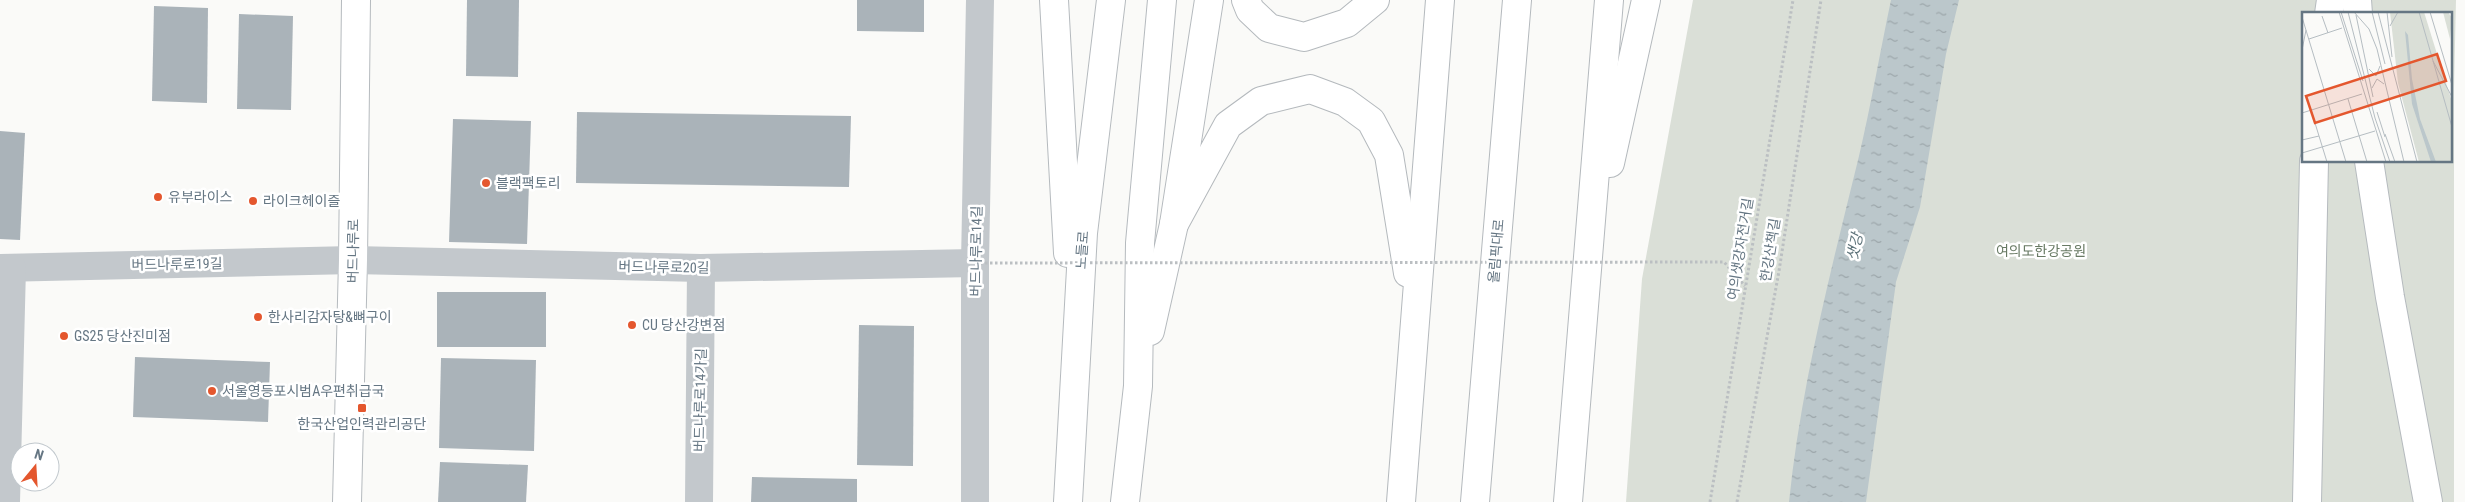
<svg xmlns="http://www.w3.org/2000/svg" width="2465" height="502" font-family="'Roboto Condensed','Noto Sans KR',sans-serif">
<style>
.park{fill:#dadfd7;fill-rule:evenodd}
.water{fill:url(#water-ripples)}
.building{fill:#aab3b9}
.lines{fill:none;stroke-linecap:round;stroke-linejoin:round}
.major-casing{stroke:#b5babe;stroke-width:30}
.highway-casing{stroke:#b4b9bd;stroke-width:30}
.path{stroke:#bbbfc2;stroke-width:3;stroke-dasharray:2.5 2.5;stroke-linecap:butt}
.minor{stroke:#c3c8cc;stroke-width:28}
.major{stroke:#fff;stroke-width:28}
.highway{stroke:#fff;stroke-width:28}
.path-bridge{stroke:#bbbfc2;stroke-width:3;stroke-dasharray:2.5 2.5;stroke-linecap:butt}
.poi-dot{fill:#e4572e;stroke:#fff;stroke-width:2}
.labels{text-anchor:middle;stroke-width:5;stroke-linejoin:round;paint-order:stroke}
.poi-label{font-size:14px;fill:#657683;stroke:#fff;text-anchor:start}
.street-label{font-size:14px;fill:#657683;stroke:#fff}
.park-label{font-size:14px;fill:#687a64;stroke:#fff}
.water-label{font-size:15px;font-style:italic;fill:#60757c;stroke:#fff}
.inset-road{fill:none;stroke:#b5bdc2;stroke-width:1}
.view{fill:#e4572e;fill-opacity:0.15;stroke:#e4572e;stroke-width:2.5}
.inset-edge{fill:none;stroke:#657683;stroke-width:2.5}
</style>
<defs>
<pattern id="water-ripples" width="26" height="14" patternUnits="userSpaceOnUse" patternTransform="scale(1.25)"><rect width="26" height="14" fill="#bbc7cb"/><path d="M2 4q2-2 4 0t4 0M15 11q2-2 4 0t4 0" fill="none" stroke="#9ca6aa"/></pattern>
</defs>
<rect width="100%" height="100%" fill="#fafaf8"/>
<path class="park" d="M1693,0H2456L2454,88V502H1626L1642,279ZM2304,14H2451V161H2304Z"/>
<path class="water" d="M1891,0H1959L1946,54L1920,207L1896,282L1866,502H1789C1801,385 1831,270 1859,156C1871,105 1880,52 1891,0Z"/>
<g class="building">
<polygon points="467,0 519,0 518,77 466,76"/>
<polygon points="857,0 924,0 924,32 857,31"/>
<polygon points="154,6 208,8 207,103 152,101"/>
<polygon points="239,14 293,16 291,110 237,109"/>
<polygon points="577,112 851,116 849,187 576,183"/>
<polygon points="453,119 531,121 527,244 449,242"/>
<polygon points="0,131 25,133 20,240 0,239"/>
<rect x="437" y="292" width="109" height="55"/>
<polygon points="859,325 914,326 913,466 857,465"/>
<polygon points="135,357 270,362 268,422 133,417"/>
<polygon points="441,358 536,360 534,451 439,448"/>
<polygon points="440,462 528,465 526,502 438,502"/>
<polygon points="752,477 857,479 857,502 751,502"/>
</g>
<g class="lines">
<defs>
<g id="major">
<polyline points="1054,0 1068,253"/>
<polyline points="2357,0 2358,14"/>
<polyline points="2329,14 2331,0"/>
<polyline points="2369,161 2390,297 2428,502"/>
<polyline points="1150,331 1174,224 1209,0"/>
<polyline points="347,502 353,260 356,0"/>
<polyline points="1068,502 1083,233 1111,0"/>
<polyline points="1125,502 1138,386 1140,243 1162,0"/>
<polyline points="2307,502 2314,161"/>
</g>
<g id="highway">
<polyline points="1246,0 1250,10 1269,28 1304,37 1347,23 1375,0"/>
<polyline points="1610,163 1646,0"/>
<polyline points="1174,224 1228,125 1261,101 1310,89 1345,102 1371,121 1389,155 1408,273"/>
<polyline points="1401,502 1440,0"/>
<polyline points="1475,502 1517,0"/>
<polyline points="1568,502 1609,0"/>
</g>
</defs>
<use href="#major" class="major-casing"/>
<use href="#highway" class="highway-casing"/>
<g class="path">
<polyline points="1710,502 1793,0"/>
<polyline points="1737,502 1779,271 1821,0"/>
</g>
<g class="minor">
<polyline points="0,268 353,260 701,268 975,263"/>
<polyline points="6,502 12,268"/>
<polyline points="699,502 701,268"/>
<polyline points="975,502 975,263 980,0"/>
</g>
<use href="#major" class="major"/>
<use href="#highway" class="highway"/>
<polyline class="path-bridge" points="975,263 1724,262 1745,286"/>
</g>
<g class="poi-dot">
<circle cx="486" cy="183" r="5"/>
<circle cx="158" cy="197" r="5"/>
<circle cx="253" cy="201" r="5"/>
<circle cx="258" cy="317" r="5"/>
<circle cx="632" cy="325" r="5"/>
<circle cx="64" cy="336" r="5"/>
<circle cx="212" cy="391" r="5"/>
<rect x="357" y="403" width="10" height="10" rx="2.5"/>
</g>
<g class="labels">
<g class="poi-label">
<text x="496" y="188">블랙팩토리</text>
<text x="168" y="202">유부라이스</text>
<text x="263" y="206">라이크헤이즐</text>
<text x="268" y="322">한사리감자탕&amp;뼈구이</text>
<text x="642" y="330">CU 당산강변점</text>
<text x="74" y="341">GS25 당산진미점</text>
<text x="222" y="396">서울영등포시범A우편취급국</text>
<text x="362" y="429" text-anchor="middle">한국산업인력관리공단</text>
</g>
<g class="street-label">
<text transform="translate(1740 249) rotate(-81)" y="5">여의샛강자전거길</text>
<text transform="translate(1082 250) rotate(-86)" y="5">노들로</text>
<text transform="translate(1770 250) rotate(-81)" y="5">한강산책길</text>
<text transform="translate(353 251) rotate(-89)" y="5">버드나루로</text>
<text transform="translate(976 251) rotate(-89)" y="5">버드나루로14길</text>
<text transform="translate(1496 251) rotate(-85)" y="5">올림픽대로</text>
<text transform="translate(177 264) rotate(-1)" y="5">버드나루로19길</text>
<text transform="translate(664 267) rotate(1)" y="5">버드나루로20길</text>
<text transform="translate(700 400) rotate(-89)" y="5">버드나루로14가길</text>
</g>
<g class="park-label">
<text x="2041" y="256">여의도한강공원</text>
</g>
<g class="water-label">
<text transform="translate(1855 247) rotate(-77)" y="5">샛강</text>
</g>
</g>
<g transform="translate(2302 12)">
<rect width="150" height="150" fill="#fafaf8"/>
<path d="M141,0H146L150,6L148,27Z" fill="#dadfd7"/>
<path d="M88,0H122L150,90V150H117L96,71Z" fill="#dadfd7"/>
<path d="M103,19L106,23L110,67L118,107L134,150H129L110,92Z" fill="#bbc7cb"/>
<path class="inset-road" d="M37,0L84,150M39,0L61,69M46,0L73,106L88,150M52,0L67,17L75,37L102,150M70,0L83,52M76,0L115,150M85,0L90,45M117,0L150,115M128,0L150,73M54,3L71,85M20,4L26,21M0,5L44,150M88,14L96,0M7,27L40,16M0,38L4,18M131,49L150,85M67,57L74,64L78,54M70,76L75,67L82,72M46,87L65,150M9,98L25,150M75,100L83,125M0,101L60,82M83,122L93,150M0,128L17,124M0,141L73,119"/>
<path class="view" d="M135,42L144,69L13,111L4,84Z"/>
<rect width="150" height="150" class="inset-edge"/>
</g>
<g transform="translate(35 467) rotate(18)"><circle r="24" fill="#ffffff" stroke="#c1c8cd"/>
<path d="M0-4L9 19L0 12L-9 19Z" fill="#e4572e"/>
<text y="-8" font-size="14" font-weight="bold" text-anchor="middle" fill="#657683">N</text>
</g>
</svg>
